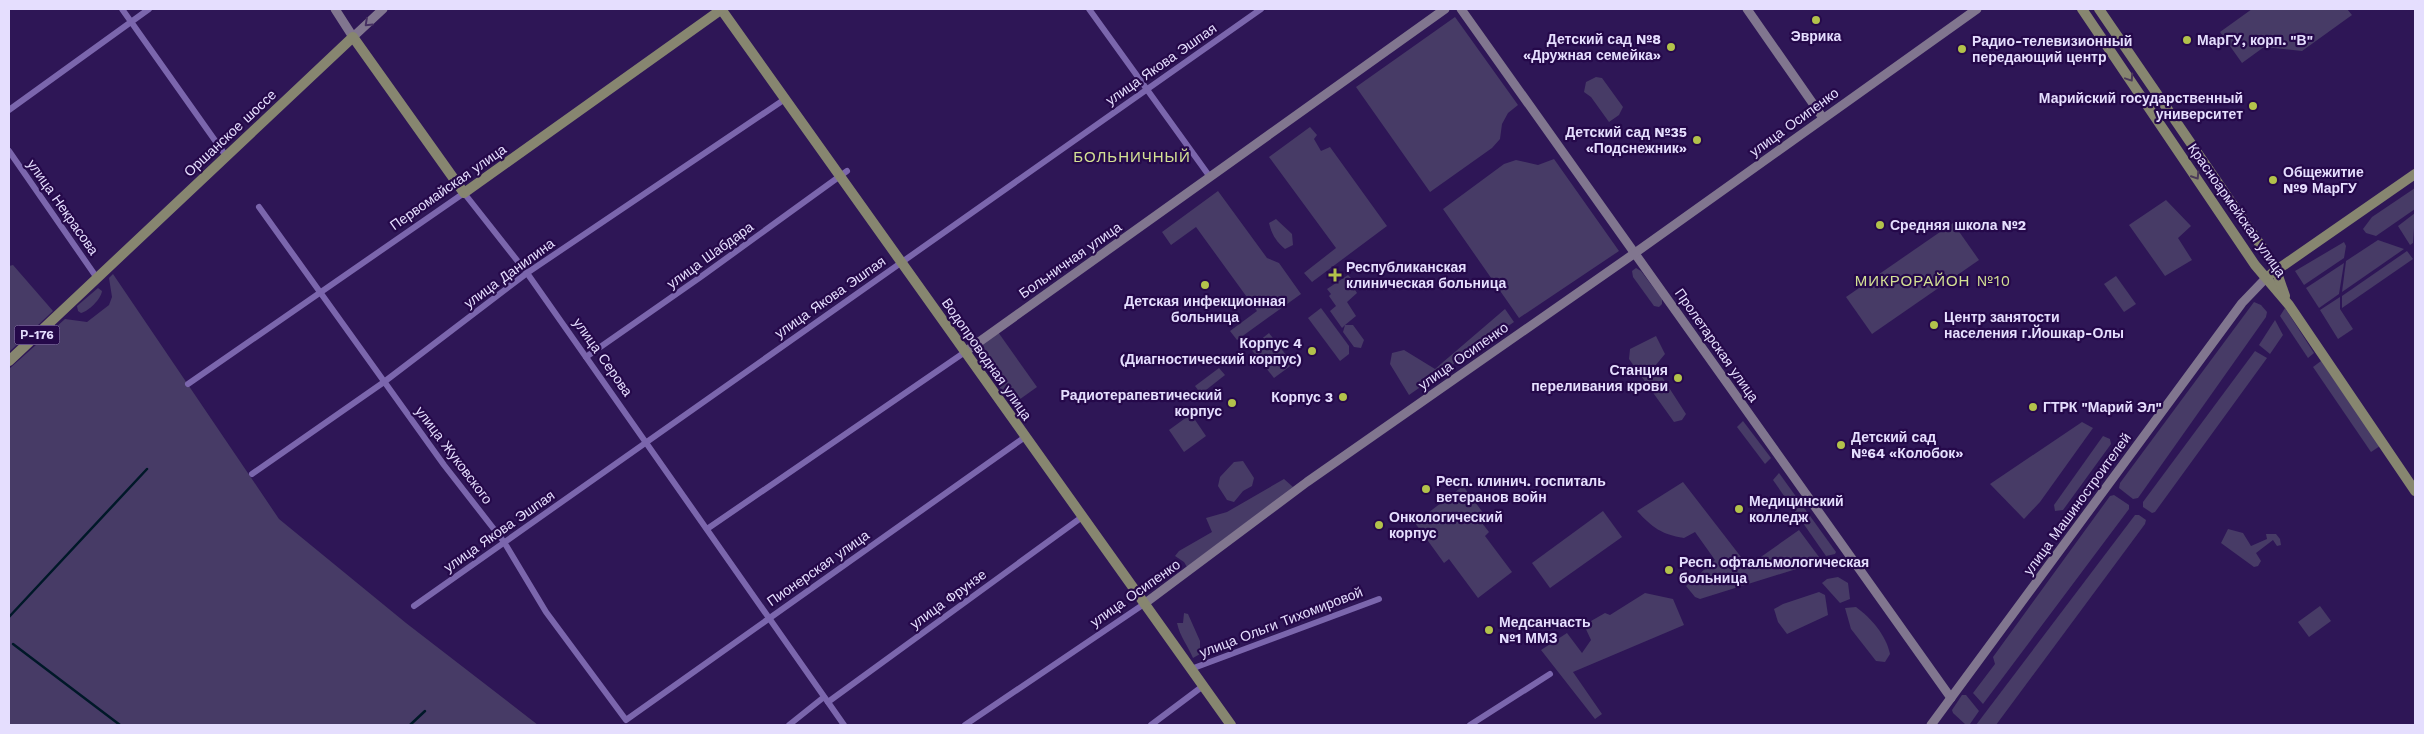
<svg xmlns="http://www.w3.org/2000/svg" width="2424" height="734" font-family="'Work Sans',sans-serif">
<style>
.green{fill:#473b66}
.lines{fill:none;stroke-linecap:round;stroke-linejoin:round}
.stream{stroke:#001828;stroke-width:2.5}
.street{stroke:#7b66ad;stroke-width:6}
.secondary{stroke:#81768f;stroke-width:9}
.primary{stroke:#878670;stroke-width:10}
.oneway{stroke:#452f62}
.oneway2{stroke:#4c3b59}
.poi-dot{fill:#b3c24b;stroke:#25094a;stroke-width:2}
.labels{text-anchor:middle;stroke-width:4.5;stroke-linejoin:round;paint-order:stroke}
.shield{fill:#25094a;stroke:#ab9ec8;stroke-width:1}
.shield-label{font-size:12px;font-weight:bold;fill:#e5defe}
.poi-label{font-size:14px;font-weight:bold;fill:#e5defe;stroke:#25094a;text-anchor:start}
.street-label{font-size:14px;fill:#e5defe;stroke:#25094a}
.neighbourhood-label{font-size:15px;letter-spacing:1px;fill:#d4e194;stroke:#25094a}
</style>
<rect width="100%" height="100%" fill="#2e1656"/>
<g class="green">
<polygon points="2252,9 2347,9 2352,15 2302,51 2264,47 2242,63 2220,32"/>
<polygon points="1455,17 1518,105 1508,113 1502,124 1500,139 1492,148 1430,192 1356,87"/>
<polygon points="1596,77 1602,78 1623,107 1619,115 1609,122 1591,97 1584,92 1586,82"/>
<polygon points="1310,127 1317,135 1314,139 1321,151 1330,147 1387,226 1312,282 1304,273 1336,248 1269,157"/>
<polygon points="1554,159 1619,251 1519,318 1443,209 1504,164 1516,160 1538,165"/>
<polygon points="2415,188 2415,209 2376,236 2366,233 2363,229 2372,217"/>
<polygon points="1218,191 1267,258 1279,263 1301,294 1237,340 1230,331 1257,311 1196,227 1171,245 1162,232"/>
<polygon points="2166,200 2191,226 2178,238 2192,260 2165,276 2129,225"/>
<polygon points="2415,213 2413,243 2410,245 2398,226"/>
<path d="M1276,219L1292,234L1293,245L1285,249C1276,241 1272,235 1269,223Z"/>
<polygon points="1953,223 1979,260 1872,334 1846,297"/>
<polygon points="2378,240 2404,249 2342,292 2346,261"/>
<polygon points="2344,242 2346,246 2344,258 2304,285 2295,271"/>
<polygon points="2407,251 2413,259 2342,308 2342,296"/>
<polygon points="2344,263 2339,294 2319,308 2306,288"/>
<polygon points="13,265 53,311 9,352 9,266"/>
<polygon points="1636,268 1641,271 1662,299 1662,304 1659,307 1654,306 1633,277 1632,271"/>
<polygon points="113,274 279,519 406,623 538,725 9,725 9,369 65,319 87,322 109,305 112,297 109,278"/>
<polygon points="1348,275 1351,278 1351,283 1357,293 1347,302 1356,316 1345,325 1353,325 1364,340 1361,348 1354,347 1343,332 1345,325 1342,328 1330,311 1336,306 1329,296 1331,294 1327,289"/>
<polygon points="2116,276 2136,304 2124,312 2104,284"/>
<path d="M98,288L102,291C101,299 89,311 81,313L78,311L77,306Z"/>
<polygon points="2340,297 2340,309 2353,329 2338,339 2320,310"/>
<polygon points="2254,302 2261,305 2267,312 2266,317 2138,498 2133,499 2119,488 2120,483"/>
<polygon points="1321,308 1349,346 1349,354 1340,361 1308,318"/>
<polygon points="2285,308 2314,353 2308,358 2280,316"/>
<polygon points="1505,309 1514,322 1409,395 1390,364 1392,353 1404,350 1435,369"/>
<polygon points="2275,320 2283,335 2270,354 2259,345"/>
<polygon points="998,332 1037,387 1012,405 973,349"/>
<polygon points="1269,333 1293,364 1274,378 1250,348"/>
<polygon points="1656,336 1665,354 1655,366 1686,414 1682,420 1674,422 1629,359 1630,349"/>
<polygon points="2255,351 2267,358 2155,512 2152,513 2143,507 2143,502"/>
<polygon points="2321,361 2380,446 2371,452 2313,367"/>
<polygon points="1219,368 1225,375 1201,394 1195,386"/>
<polygon points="1191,414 1206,436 1184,452 1169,430"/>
<polygon points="1743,421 1771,458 1765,464 1737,427"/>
<polygon points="2082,422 2093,428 2040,502 2024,519 1990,484"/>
<polygon points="2103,436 2110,439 2111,444 2063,510 2055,511 2054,505"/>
<polygon points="1243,461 1254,478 1252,486 1243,491 1234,502 1227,500 1218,486 1220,477 1234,462"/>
<polygon points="1779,473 1836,552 1835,554 1826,556 1773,480"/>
<polygon points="1284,479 1293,487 1187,567 1184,562 1175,556 1179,551 1212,532 1206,518 1227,512"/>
<path d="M1683,482L1748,566L1799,530L1822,561L1700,599L1695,597L1686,586L1715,560L1695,532L1684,538C1661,534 1653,528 1637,511Z"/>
<polygon points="1463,486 1484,514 1478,518 1489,532 1485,536 1512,572 1478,598 1449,559 1444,563 1415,523"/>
<polygon points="2114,495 2129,505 2129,509 1983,704 1973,693 1995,664 1993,657 2110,496"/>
<polygon points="1603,511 1622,537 1550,588 1532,563"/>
<polygon points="2135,515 2139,515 2146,520 2145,524 1996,725 1976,725"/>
<polygon points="2228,529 2243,533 2251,546 2267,539 2266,534 2276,534 2280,539 2281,545 2277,546 2273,540 2256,553 2261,561 2258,566 2254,567 2221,543"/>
<polygon points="1838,577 1848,583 1850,599 1840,603 1822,583 1827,579"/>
<polygon points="1819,592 1825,595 1828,615 1787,634 1778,622 1774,609 1783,604"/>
<polygon points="1645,593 1673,599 1684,625 1573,672 1602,714 1595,719 1541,650 1567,633 1582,653 1591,640 1584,625 1605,613 1610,615"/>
<polygon points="2320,606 2331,621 2309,637 2298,622"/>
<path d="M1856,607C1871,618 1886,635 1890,654L1885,662L1876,661L1851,629L1845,608Z"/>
<path d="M1184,613L1188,614L1200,641V654L1193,658C1188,646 1180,637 1177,623H1183Z"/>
<polygon points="1962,695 1966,695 1979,711 1970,724 1966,725 1953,713 1952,710"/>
</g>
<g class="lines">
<g class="stream">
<polyline points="9,617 147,469"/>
<polyline points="13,644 120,725"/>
<polyline points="410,725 425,711"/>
</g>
<g class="street">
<polyline points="122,9 226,156"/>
<polyline points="1089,9 1210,177"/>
<polyline points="9,110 149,9"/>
<polyline points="9,151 97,278"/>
<polyline points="259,207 444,465 504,542 546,612 626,720 1025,437"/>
<polyline points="586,357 702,276 847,171"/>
<polyline points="188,384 464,193 527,273 844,725"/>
<polyline points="252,474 384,382 527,273 785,99"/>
<polyline points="707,529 965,352"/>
<polyline points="414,606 1261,9"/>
<polyline points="1191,669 1379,599"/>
<polyline points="828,702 1082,517"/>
<polyline points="789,725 824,697"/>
<polyline points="965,725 1144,604"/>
<polyline points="1151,725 1203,686"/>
<polyline points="1470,725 1550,674"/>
</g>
<g class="secondary">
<polyline points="335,9 353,37"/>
<polyline points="1461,9 1951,698"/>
<polyline points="1747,9 1823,118"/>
<polyline points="353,37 383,9"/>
<polyline points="965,352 1445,9"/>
<polyline points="1144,604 1307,482 1635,253 1977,9"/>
<polyline points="1931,725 2242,303 2266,278"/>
</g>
<g class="primary">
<polyline points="721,9 1231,725"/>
<polyline points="2082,9 2255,265 2289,305 2415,491"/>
<polyline points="2099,9 2268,256 2276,270 2285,296"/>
<polyline points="2271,274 2415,174"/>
<polyline points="9,361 353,37 464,193 722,9"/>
</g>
</g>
<defs><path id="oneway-chevron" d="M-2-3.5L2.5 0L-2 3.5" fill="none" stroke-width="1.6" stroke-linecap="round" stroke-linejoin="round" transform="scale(1.25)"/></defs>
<use class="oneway" href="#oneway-chevron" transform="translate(368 23) rotate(137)"/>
<g class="oneway2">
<use href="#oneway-chevron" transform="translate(2130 78) rotate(56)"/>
<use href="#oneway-chevron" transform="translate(2196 176) rotate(57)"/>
</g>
<g class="poi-dot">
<circle cx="1816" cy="20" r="5"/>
<circle cx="2187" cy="40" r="5"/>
<circle cx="1671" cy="47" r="5"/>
<circle cx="1962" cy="49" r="5"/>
<circle cx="2253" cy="106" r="5"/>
<circle cx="1697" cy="140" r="5"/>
<circle cx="2273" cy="180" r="5"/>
<circle cx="1880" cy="225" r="5"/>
<path d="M1332.5 267.5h5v5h5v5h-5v5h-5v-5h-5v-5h5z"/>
<circle cx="1205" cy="285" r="5"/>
<circle cx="1934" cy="325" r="5"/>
<circle cx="1312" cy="351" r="5"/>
<circle cx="1678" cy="378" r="5"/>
<circle cx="1343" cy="397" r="5"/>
<circle cx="1232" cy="403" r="5"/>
<circle cx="2033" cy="407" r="5"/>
<circle cx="1841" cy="445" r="5"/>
<circle cx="1426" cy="489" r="5"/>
<circle cx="1739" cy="509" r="5"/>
<circle cx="1379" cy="525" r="5"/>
<circle cx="1669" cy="570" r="5"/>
<circle cx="1489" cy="630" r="5"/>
</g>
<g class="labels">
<rect class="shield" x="14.5" y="325.5" width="45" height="19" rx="4"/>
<g class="shield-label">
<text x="37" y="339">Р-176</text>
</g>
<g class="poi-label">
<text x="1816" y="41" text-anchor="middle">Эврика</text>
<text x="1661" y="44" text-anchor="end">Детский сад №8<tspan x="1661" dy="16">«Дружная семейка»</tspan></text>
<text x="2197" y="45">МарГУ, корп. "В"</text>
<text x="1972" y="46">Радио-телевизионный<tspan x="1972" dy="16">передающий центр</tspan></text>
<text x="2243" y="103" text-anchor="end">Марийский государственный<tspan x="2243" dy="16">университет</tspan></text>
<text x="1687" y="137" text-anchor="end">Детский сад №35<tspan x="1687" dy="16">«Подснежник»</tspan></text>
<text x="2283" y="177">Общежитие<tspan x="2283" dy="16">№9 МарГУ</tspan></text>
<text x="1890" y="230">Средняя школа №2</text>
<text x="1346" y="272">Республиканская<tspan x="1346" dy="16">клиническая больница</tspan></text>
<text x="1205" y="306" text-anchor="middle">Детская инфекционная<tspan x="1205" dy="16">больница</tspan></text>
<text x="1944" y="322">Центр занятости<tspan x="1944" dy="16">населения г.Йошкар-Олы</tspan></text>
<text x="1302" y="348" text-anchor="end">Корпус 4<tspan x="1302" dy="16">(Диагностический корпус)</tspan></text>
<text x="1668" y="375" text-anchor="end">Станция<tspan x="1668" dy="16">переливания крови</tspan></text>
<text x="1222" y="400" text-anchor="end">Радиотерапевтический<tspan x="1222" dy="16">корпус</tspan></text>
<text x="1333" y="402" text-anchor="end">Корпус 3</text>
<text x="2043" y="412">ГТРК "Марий Эл"</text>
<text x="1851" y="442">Детский сад<tspan x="1851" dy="16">№64 «Колобок»</tspan></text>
<text x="1436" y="486">Респ. клинич. госпиталь<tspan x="1436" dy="16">ветеранов войн</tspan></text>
<text x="1749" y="506">Медицинский<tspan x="1749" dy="16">колледж</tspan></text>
<text x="1389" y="522">Онкологический<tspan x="1389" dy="16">корпус</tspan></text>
<text x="1679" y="567">Респ. офтальмологическая<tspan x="1679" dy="16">больница</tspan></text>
<text x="1499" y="627">Медсанчасть<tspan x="1499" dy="16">№1 ММЗ</tspan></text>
</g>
<g class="street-label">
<text transform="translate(1161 64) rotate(-35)" y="5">улица Якова Эшпая</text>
<text transform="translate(1794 122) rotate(-36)" y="5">улица Осипенко</text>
<text transform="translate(230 133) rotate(-43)" y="5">Оршанское шоссе</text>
<text transform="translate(448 187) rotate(-35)" y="5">Первомайская улица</text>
<text transform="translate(63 207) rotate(55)" y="5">улица Некрасова</text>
<text transform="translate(2237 210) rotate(55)" y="5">Красноармейская улица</text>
<text transform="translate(710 255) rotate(-36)" y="5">улица Шабдара</text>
<text transform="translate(1070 260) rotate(-35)" y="5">Больничная улица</text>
<text transform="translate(509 273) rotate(-36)" y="5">улица Данилина</text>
<text transform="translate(830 297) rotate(-35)" y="5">улица Якова Эшпая</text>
<text transform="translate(1717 345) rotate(55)" y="5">Пролетарская улица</text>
<text transform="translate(1463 356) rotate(-35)" y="5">улица Осипенко</text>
<text transform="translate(603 357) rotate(55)" y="5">улица Серова</text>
<text transform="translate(987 359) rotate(55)" y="5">Водопроводная улица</text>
<text transform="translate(454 455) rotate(53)" y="5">улица Жуковского</text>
<text transform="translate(2077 504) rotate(-54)" y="5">улица Машиностроителей</text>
<text transform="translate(499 531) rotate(-35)" y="5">улица Якова Эшпая</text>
<text transform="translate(818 568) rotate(-35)" y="5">Пионерская улица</text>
<text transform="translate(1135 593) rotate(-35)" y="5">улица Осипенко</text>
<text transform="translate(948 599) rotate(-36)" y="5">улица Фрунзе</text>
<text transform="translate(1281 622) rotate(-21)" y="5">улица Ольги Тихомировой</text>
</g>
<g class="neighbourhood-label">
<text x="1132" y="162">БОЛЬНИЧНЫЙ</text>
<text x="1933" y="286">МИКРОРАЙОН №10</text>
</g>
</g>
<rect width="2424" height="734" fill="none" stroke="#e5defe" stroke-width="20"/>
</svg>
